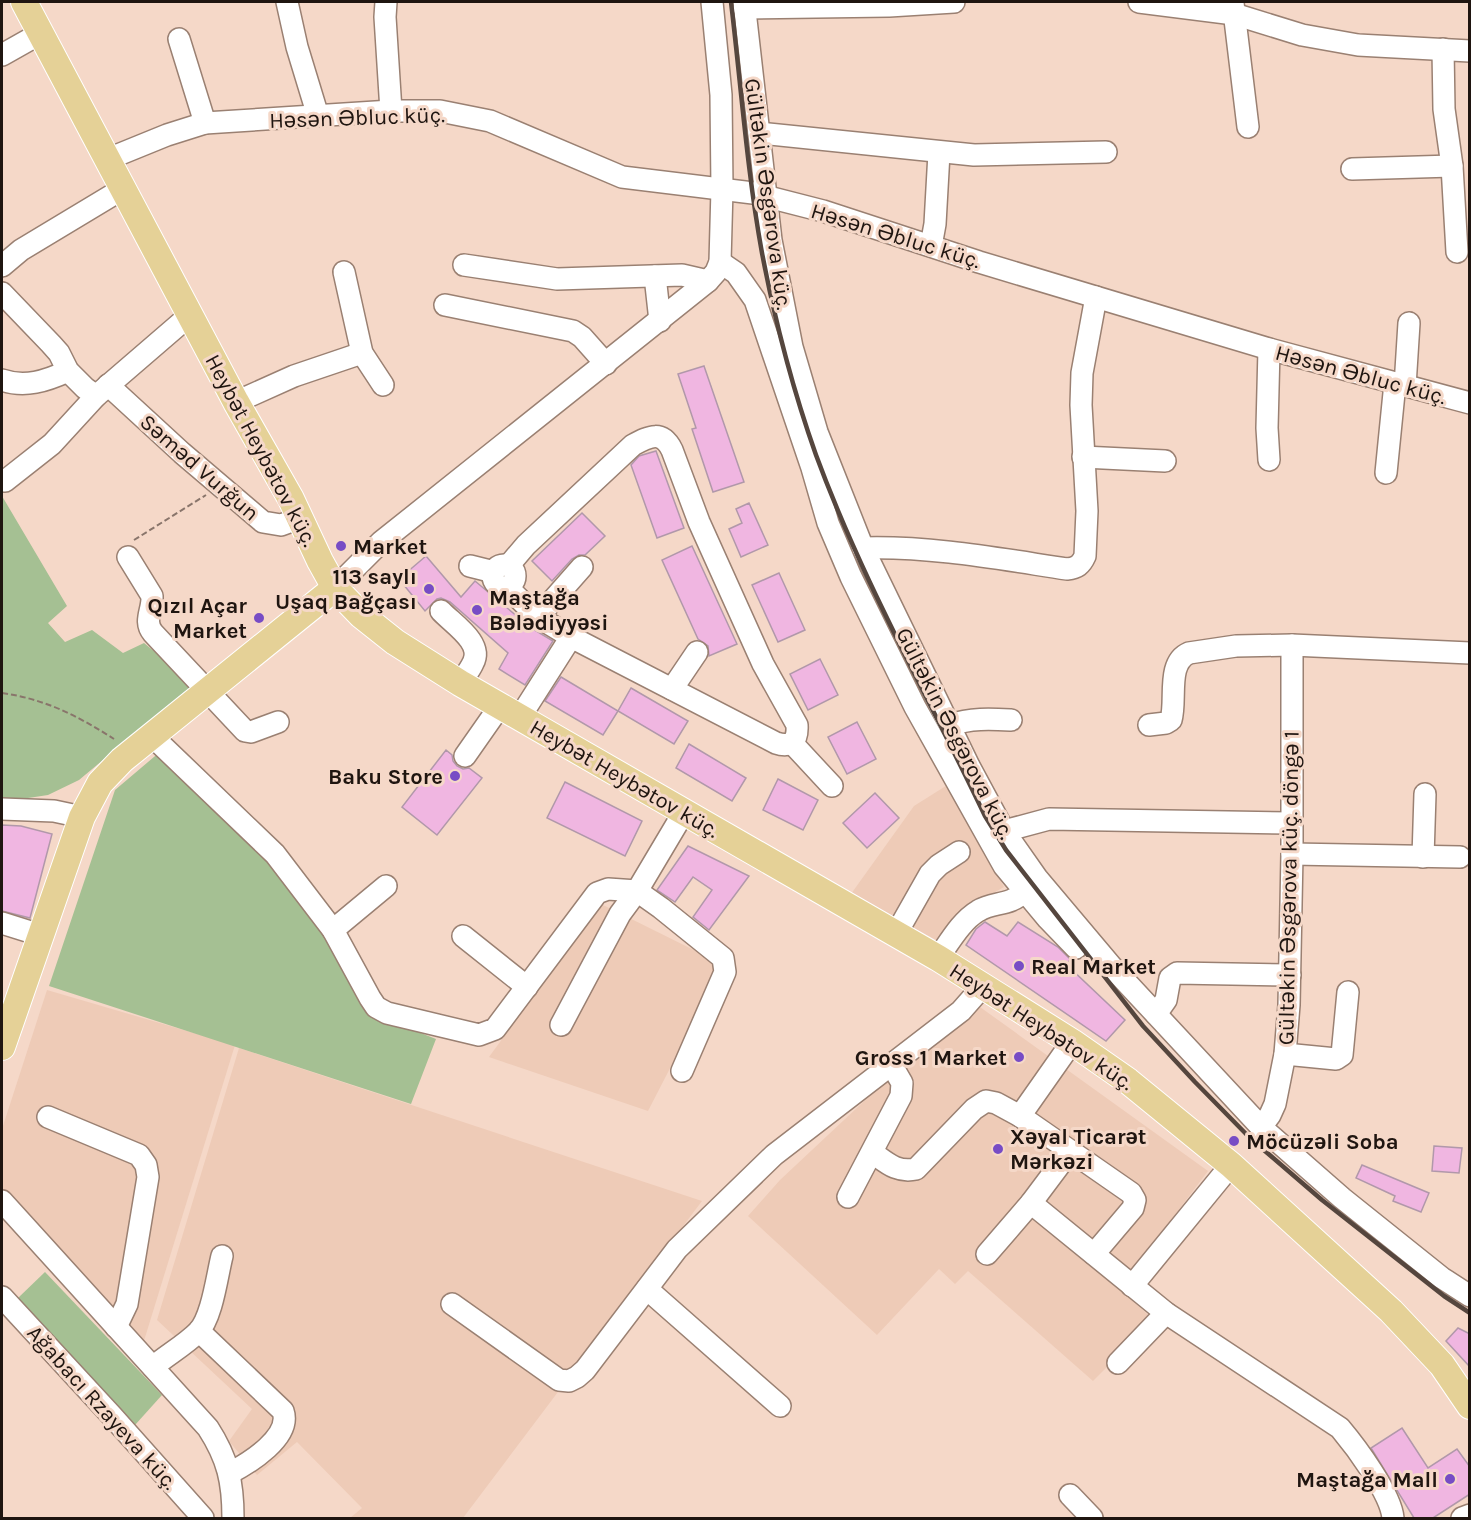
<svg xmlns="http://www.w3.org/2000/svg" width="1471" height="1520" font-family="Karla,sans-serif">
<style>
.built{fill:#eecbb7}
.green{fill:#a5c093}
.building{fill:#f0b6e1;stroke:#b198aa;stroke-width:1.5}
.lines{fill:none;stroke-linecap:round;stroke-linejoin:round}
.minor-casing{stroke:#9a8072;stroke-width:24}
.major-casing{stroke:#fff;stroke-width:28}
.path{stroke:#89756b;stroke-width:2;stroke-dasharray:6 3;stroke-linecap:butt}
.minor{stroke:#fff;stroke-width:21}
.major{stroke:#e5d197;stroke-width:26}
.rail{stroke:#55463e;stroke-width:4.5}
.poi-dot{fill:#774cc5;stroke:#f5d8c8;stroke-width:2}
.labels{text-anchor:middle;stroke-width:6;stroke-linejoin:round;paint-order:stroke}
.street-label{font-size:22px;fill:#1f1510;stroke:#f5d8c8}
.poi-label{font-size:22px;font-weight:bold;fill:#1f1510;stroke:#f5d8c8;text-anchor:start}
</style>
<rect width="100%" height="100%" fill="#f5d8c8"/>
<g class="built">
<polygon points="949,784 1004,887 970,906 938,941 851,894 914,806"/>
<polygon points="601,904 706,956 714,964 715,981 648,1111 489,1057"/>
<polygon points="47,990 235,1045 143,1344 21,1205 2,1192 2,1129"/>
<polygon points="980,1007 1208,1171 1119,1289 1154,1320 1093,1381 968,1271 955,1284 939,1269 877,1335 748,1216 780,1180 908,1060"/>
<polygon points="239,1048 702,1201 463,1518 350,1518 362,1508 297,1442 257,1475 229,1441 252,1409 157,1320"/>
</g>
<g class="green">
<polygon points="2,496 67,606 48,623 65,642 92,630 123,653 144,643 194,684 79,780 48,795 15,800 2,800"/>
<polygon points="161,751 278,869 331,939 365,1011 436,1039 411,1104 49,986 115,790"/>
<polygon points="45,1272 162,1395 135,1425 18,1298"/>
</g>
<g class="building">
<polygon points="704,366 744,482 713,492 692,429 696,428 678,374"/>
<polygon points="656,451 684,528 657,538 631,465 639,456"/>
<polygon points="749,503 768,545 741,557 729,529 742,523 736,509"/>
<polygon points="582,513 605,536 585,555 579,555 572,559 552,581 532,561"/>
<polygon points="692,546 737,644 709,656 708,646 698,639 662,560"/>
<polygon points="426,556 461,597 475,581 531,628 553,641 525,685 499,669 508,653 450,602 441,598 437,599 425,611 399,579"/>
<polygon points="779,573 805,630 778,642 752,585"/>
<polygon points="820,659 838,695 808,710 790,674"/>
<polygon points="561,677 618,711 603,735 545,701"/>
<polygon points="631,688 688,721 674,744 618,711"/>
<polygon points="857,722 876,759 847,774 828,737"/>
<polygon points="689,744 746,778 732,801 676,768"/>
<polygon points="446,750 452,755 453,761 457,766 463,769 469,768 482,778 437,835 402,807"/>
<polygon points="778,779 818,800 803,830 763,810"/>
<polygon points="565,782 642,821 625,856 547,818"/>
<polygon points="875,793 899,818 867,848 843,823"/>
<polygon points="2,825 21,826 52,834 30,918 2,911"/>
<polygon points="688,846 749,876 709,930 693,917 712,890 693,877 675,902 657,890"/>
<polygon points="985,922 1007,936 1018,922 1058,947 1070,959 1067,965 1125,1020 1106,1041 966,945 976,929"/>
<polygon points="1434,1146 1462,1148 1459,1173 1432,1171"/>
<polygon points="1362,1165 1429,1193 1421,1212 1393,1201 1395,1196 1356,1178"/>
<polygon points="1458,1328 1470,1334 1470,1367 1446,1341"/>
<polygon points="1402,1428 1428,1468 1457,1449 1470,1467 1470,1494 1433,1518 1414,1518 1371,1448"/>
</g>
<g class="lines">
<defs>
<g id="minor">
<polyline points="287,2 297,47 318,116"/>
<polyline points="386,2 385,17 391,111"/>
<polyline points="744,2 771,240 792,347 817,432 863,548 969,766 1004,831 1037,878 1112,967 1261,1127 1342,1198 1442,1278 1470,1296"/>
<polyline points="1139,2 1234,14 1302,35 1358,45 1470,51"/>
<polyline points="1233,3 1248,127"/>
<polyline points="744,8 889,6 954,2"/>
<polyline points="179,39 205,123"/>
<polyline points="1443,49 1444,109 1452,166 1457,252"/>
<polyline points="2,55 41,33"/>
<polyline points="759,133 974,155 1106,152"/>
<polyline points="108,159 167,135 205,123 391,111 440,111 490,121 622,177 753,193 823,211 979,262 1269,349 1470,403"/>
<polyline points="1352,169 1452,166"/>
<polyline points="931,246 935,224 939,153"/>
<polyline points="720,262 736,273 755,300 812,468 828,523 851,577 915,707 1004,866 1048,919 1076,948"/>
<polyline points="464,265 557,279 682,275 708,281"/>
<polyline points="2,266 21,250 124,188"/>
<polyline points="344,272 362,353 383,385"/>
<polyline points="655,276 660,321"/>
<polyline points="2,293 51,344 59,353 68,371 85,388 96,396"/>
<polyline points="445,305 573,331 582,337 606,364"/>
<path d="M2,380C25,388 46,381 68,371"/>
<polyline points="108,385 182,453 263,522 281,525 300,518"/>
<polyline points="1405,386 1409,323"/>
<polyline points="236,402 294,376 362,353"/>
<polyline points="1083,457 1165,461"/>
<polyline points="1269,460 1267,428 1269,349"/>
<polyline points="1386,473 1395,383"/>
<polyline points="5,481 52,444 96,396 190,315"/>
<path d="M863,548C931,546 1000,559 1067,569C1077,568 1081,565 1085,556L1087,511L1081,405L1082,373L1096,297"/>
<path d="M128,557L152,596C153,610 143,621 153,633L245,731L251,732L278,722"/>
<circle cx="504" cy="576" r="11"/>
<polyline points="470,566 494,572"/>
<path d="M507,587L538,617L571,637L776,743C791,748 798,741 797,725L763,664L699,522L672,450C662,430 650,436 633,445L526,545L509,565"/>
<polyline points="335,588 381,542 708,281 716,272 720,262 722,189 721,95 712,2"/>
<path d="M441,611C453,624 484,643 473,663C470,670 464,677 460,683"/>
<polyline points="538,617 582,567"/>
<polyline points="672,689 697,652"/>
<polyline points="520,717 571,637"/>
<path d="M950,725C971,718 990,719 1011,720"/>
<path d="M1149,725L1166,723L1171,720C1177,700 1166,663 1189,653L1236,646L1292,645L1470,653"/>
<polyline points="152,736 275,854 333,930 370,998 376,1007 387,1013 479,1035 495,1029 597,893 608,889 637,891 684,812"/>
<polyline points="792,743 832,786"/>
<polyline points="465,756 500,706"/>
<polyline points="2,809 54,811 82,817"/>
<polyline points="1004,831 1049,819 1291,823"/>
<polyline points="1292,854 1460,857"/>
<polyline points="1423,857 1425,794"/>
<polyline points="2,923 40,935"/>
<polyline points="333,930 386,886"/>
<polyline points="896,934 930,874 939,865 959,852"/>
<polyline points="463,936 527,987"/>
<path d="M938,958C949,943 961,921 978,911C994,901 1009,907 1025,891"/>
<polyline points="1156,1014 1166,1000 1170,978 1177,973 1290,975"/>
<polyline points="561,1025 620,914 637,891 661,908 723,958 725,972 682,1071"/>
<polyline points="1285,1054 1336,1059 1342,1055 1348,992"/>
<polyline points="1020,1116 1072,1042"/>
<polyline points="48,1117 139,1155 146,1165 148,1177 127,1304 116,1327"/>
<polyline points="1261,1127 1270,1115 1275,1104 1285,1054 1289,1005 1292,854 1292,645"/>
<path d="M873,1153C887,1163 897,1173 916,1169L974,1109L986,1101L996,1103L1020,1116L1131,1193L1135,1200L1133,1208L1094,1254"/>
<polyline points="848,1197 901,1096 902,1083 891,1064"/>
<path d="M2,1201L208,1428C228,1459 233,1482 233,1518"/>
<path d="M1031,1203L1166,1313L1340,1428C1356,1447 1391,1494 1393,1518"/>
<polyline points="987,1254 1031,1203 1070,1151"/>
<polyline points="1132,1286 1231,1165"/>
<polyline points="647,1289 780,1406"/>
<polyline points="2,1297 112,1416 203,1518"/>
<polyline points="452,1304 559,1380 569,1381 577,1377 585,1370 677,1249 774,1155 961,1011 983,986"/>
<path d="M199,1331L283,1411C292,1437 249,1463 230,1473"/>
<polyline points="1118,1363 1166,1313"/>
<path d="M153,1367C167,1355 185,1345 198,1332C212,1318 217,1276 222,1256"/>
<polyline points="1070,1495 1092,1518"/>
<polyline points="1462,1518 1470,1515"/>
</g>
<g id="major">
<polyline points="24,2 236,402 291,499 320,561 335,588 361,615 395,642 460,683 938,958 1072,1042 1128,1081 1231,1165 1391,1311 1442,1365 1470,1406"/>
<polyline points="2,1047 82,817 100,783 122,760 335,588"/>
</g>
</defs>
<use href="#minor" class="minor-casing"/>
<use href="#major" class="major-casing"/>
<g class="path">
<polyline points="134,540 206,495"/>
<path d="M2,693C45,699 78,716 114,739"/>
</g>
<use href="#minor" class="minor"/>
<use href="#major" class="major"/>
<path class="rail" d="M731,2C741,85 747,171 762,253C775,321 793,390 816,455C862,580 928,696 985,816L1006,850L1143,1026L1195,1082L1251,1139L1322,1200L1444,1296L1470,1313"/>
</g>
<g class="poi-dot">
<circle cx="341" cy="546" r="6"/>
<circle cx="429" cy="589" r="6"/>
<circle cx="477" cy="610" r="6"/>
<circle cx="259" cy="618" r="6"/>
<circle cx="455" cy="776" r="6"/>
<circle cx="1019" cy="966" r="6"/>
<circle cx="1019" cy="1057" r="6"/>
<circle cx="1234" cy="1141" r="6"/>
<circle cx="998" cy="1149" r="6"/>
<circle cx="1450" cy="1479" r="6"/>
</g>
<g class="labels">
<g class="street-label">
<text transform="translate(357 117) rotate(-2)" y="8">Həsən Əbluc küç.</text>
<text transform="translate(769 194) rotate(82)" y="8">Gültəkin Əsgərova küç.</text>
<text transform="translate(896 235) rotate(17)" y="8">Həsən Əbluc küç.</text>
<text transform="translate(1361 374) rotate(15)" y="8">Həsən Əbluc küç.</text>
<text transform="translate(262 450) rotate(62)" y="8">Heybət Heybətov küç.</text>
<text transform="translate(200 467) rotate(41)" y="8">Səməd Vurğun</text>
<text transform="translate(956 733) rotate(63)" y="8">Gültəkin Əsgərova küç.</text>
<text transform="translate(625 778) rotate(30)" y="8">Heybət Heybətov küç.</text>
<text transform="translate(1288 888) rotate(-89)" y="8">Gültəkin Əsgərova küç. döngə 1</text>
<text transform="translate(1042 1026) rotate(33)" y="8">Heybət Heybətov küç.</text>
<text transform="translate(103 1407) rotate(48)" y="8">Ağabacı Rzayeva küç.</text>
</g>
<g class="poi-label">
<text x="353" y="554">Market</text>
<text x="417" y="584" text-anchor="end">113 saylı<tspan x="417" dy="25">Uşaq Bağçası</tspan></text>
<text x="489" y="605">Maştağa<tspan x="489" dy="25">Bələdiyyəsi</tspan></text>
<text x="247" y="613" text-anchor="end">Qızıl Açar<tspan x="247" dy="25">Market</tspan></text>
<text x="443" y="784" text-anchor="end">Baku Store</text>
<text x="1031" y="974">Real Market</text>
<text x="1007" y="1065" text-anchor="end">Gross 1 Market</text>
<text x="1010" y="1144">Xəyal Ticarət<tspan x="1010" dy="25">Mərkəzi</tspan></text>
<text x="1246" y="1149">Möcüzəli Soba</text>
<text x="1438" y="1487" text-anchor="end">Maştağa Mall</text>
</g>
</g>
<rect width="1471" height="1520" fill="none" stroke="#1f1510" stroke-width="6"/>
</svg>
